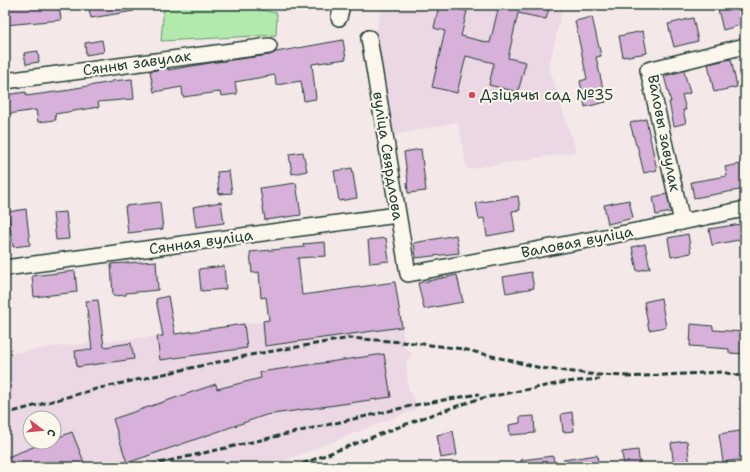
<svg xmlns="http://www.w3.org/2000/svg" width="750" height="472" font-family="'Shantell Sans',sans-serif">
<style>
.built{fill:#ebd8e4;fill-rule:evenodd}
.green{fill:#b2eaad;stroke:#689470}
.building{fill:#d7b1da;stroke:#1f3d34}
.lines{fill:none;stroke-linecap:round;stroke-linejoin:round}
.street-casing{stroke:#1f3d34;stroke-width:18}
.street{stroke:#fbf7ec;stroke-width:15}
.rail{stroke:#1f3d34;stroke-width:3;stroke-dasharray:6 3;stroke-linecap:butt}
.poi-dot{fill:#d1495b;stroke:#fbf7ec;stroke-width:1.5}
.labels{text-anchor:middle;stroke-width:4;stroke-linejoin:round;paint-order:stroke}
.street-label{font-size:15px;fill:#1f3d34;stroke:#fbf7ec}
.poi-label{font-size:15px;fill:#1f3d34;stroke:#fbf7ec;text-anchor:start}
</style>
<rect width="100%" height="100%" fill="#f4e9e8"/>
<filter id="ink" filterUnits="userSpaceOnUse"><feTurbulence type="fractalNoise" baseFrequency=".025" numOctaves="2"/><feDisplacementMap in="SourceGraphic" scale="8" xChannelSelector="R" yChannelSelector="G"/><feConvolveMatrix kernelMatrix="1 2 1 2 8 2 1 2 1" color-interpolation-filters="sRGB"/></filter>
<g filter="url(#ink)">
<g class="built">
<polygon points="382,5 563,5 549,67 576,152 467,169 458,122 394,135 375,34"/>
<path d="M395,282L405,348L412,353L406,363L409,390L415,401L416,409L269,467H5V354L60,346L157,336L250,323H269L266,300ZM30,418H54V442H30Z"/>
</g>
<polygon class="green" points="164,5 235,5 277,13 276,35 161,41"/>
<g class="building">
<polygon points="5,5 59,5 61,20 5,25"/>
<polygon points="88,5 134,5 134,11 91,18"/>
<polygon points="439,5 467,11 461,36 490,43 499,5 550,5 546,19 518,13 508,58 526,62 518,92 489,85 494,63 466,56 457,93 432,87 445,31 434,28"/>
<polygon points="717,5 739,5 744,24 723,30"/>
<polygon points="592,17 601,56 596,57 606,102 585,107 580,81 587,79 575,21"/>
<polygon points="693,18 698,41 674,47 668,24"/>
<polygon points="643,31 647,53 623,57 619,36"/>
<polygon points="102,40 104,52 86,55 85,43"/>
<polygon points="343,40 346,59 312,64 316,99 304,101 301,81 276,85 275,75 235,82 237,94 221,96 220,92 183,97 182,87 154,92 150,71 168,68 168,70 216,62 270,55 276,52"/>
<polygon points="38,51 39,62 26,64 24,53"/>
<polygon points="731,59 737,87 714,92 708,64"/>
<polygon points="684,71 690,93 682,95 686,110 683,110 686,123 674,126 669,102 671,102 664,76"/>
<polygon points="132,79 134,99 98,102 99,107 55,114 56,120 38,122 36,110 8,114 5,95 26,92 26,96 70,90 70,89 112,82 112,81"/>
<polygon points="646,119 657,170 644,173 637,145 636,145 630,123"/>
<polygon points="421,149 426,191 408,193 407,182 408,182 404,152"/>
<polygon points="303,152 307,171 292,174 289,154"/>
<polygon points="745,163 745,189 694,198 691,182 727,176 725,167"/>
<polygon points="352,168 357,198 339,201 334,171"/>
<polygon points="229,171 232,193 219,194 217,172"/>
<polygon points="296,183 301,215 265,220 260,188"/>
<polygon points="667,194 671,212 656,215 653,197"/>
<polygon points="518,196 520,210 512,211 515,231 487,236 484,218 479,219 476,203"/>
<polygon points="629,200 633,218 608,224 604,205"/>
<polygon points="160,202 163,229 128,233 125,206"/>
<polygon points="221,202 224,223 196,227 193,207"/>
<polygon points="26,209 30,245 13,247 8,212"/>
<polygon points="66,212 69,239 56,240 53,213"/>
<polygon points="741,224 744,239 712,245 709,229"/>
<polygon points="688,234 691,253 671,257 668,238"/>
<polygon points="456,235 459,253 416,258 414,243"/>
<polygon points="386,238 389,261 370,263 368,240"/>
<polygon points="325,242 326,256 298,258 302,295 395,282 402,327 265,346 263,321 269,320 266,297 261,298 259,272 252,273 250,252 304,247 303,244"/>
<polygon points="645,244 650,268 637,271 632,247"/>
<polygon points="156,261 158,290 126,293 126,295 113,296 111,264"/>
<polygon points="224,266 226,289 201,291 199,269"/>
<polygon points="75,271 77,292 34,297 32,276"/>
<polygon points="531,272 534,288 506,293 503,277"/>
<polygon points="457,275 463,302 424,309 418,283"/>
<polygon points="168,296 175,334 244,324 247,348 160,360 157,336 163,336 156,299"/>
<polygon points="661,298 666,327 649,330 644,302"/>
<polygon points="98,300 104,347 131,343 134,359 77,367 75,351 92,349 86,301"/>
<polygon points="691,324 713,326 713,330 745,332 745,354 729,353 729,349 690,346"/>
<polygon points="384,354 391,397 266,415 127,463 113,419 216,384 217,389 261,378 260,372"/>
<polygon points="572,412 574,431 563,432 561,414"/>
<polygon points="534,416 535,433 510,435 509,425 520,423 520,417"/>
<polygon points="453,431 457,455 441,458 437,435"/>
<polygon points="740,431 744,459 723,462 719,434"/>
<polygon points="72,432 86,467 5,467 5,458 46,442 54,442 54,439"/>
<polygon points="687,441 690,467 674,467 671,443"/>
<polygon points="638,450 640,467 624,467 622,452"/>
<polygon points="597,455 599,467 564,467 563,460"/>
<polygon points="553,456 555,467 521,467 521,460"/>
</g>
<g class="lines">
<defs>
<g id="street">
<polyline points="339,18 342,5"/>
<polyline points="369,38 408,274 657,227 745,209"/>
<polyline points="5,81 269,46"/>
<polyline points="682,222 648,70 745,46"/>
<polyline points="5,268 397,215"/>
</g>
</defs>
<use href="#street" class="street-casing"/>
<use href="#street" class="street"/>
<g class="rail">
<polyline points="626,377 722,372 745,377"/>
<polyline points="5,414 100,388 250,355 350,338 415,343 463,349 541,368 598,375 632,376"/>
<polyline points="142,467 415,405 479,394"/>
<polyline points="294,467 425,417 478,399 566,382 600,379"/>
</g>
</g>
</g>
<circle class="poi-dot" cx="472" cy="95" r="4"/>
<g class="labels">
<g class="street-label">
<text transform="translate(137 63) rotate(-8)" y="5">Сянны завулак</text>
<text transform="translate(664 133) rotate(79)" y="5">Валовы завулак</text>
<text transform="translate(388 156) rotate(81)" y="5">вуліца Свярдлова</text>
<text transform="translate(201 242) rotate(-8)" y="5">Сянная вуліца</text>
<text transform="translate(577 242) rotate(-11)" y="5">Валовая вуліца</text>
</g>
<g class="poi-label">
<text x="480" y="100">Дзіцячы сад №35</text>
</g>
</g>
<rect width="750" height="472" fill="none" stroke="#fbf7ec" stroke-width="20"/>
<rect x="10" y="10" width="730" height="452" fill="none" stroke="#1f3d34" stroke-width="1.5" filter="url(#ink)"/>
<g transform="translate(42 430) rotate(106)"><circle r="19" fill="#fbf7ec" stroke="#a3ada2"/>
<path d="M0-3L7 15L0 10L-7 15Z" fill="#d1495b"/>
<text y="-6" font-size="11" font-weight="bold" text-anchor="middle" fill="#1f3d34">С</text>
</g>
</svg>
